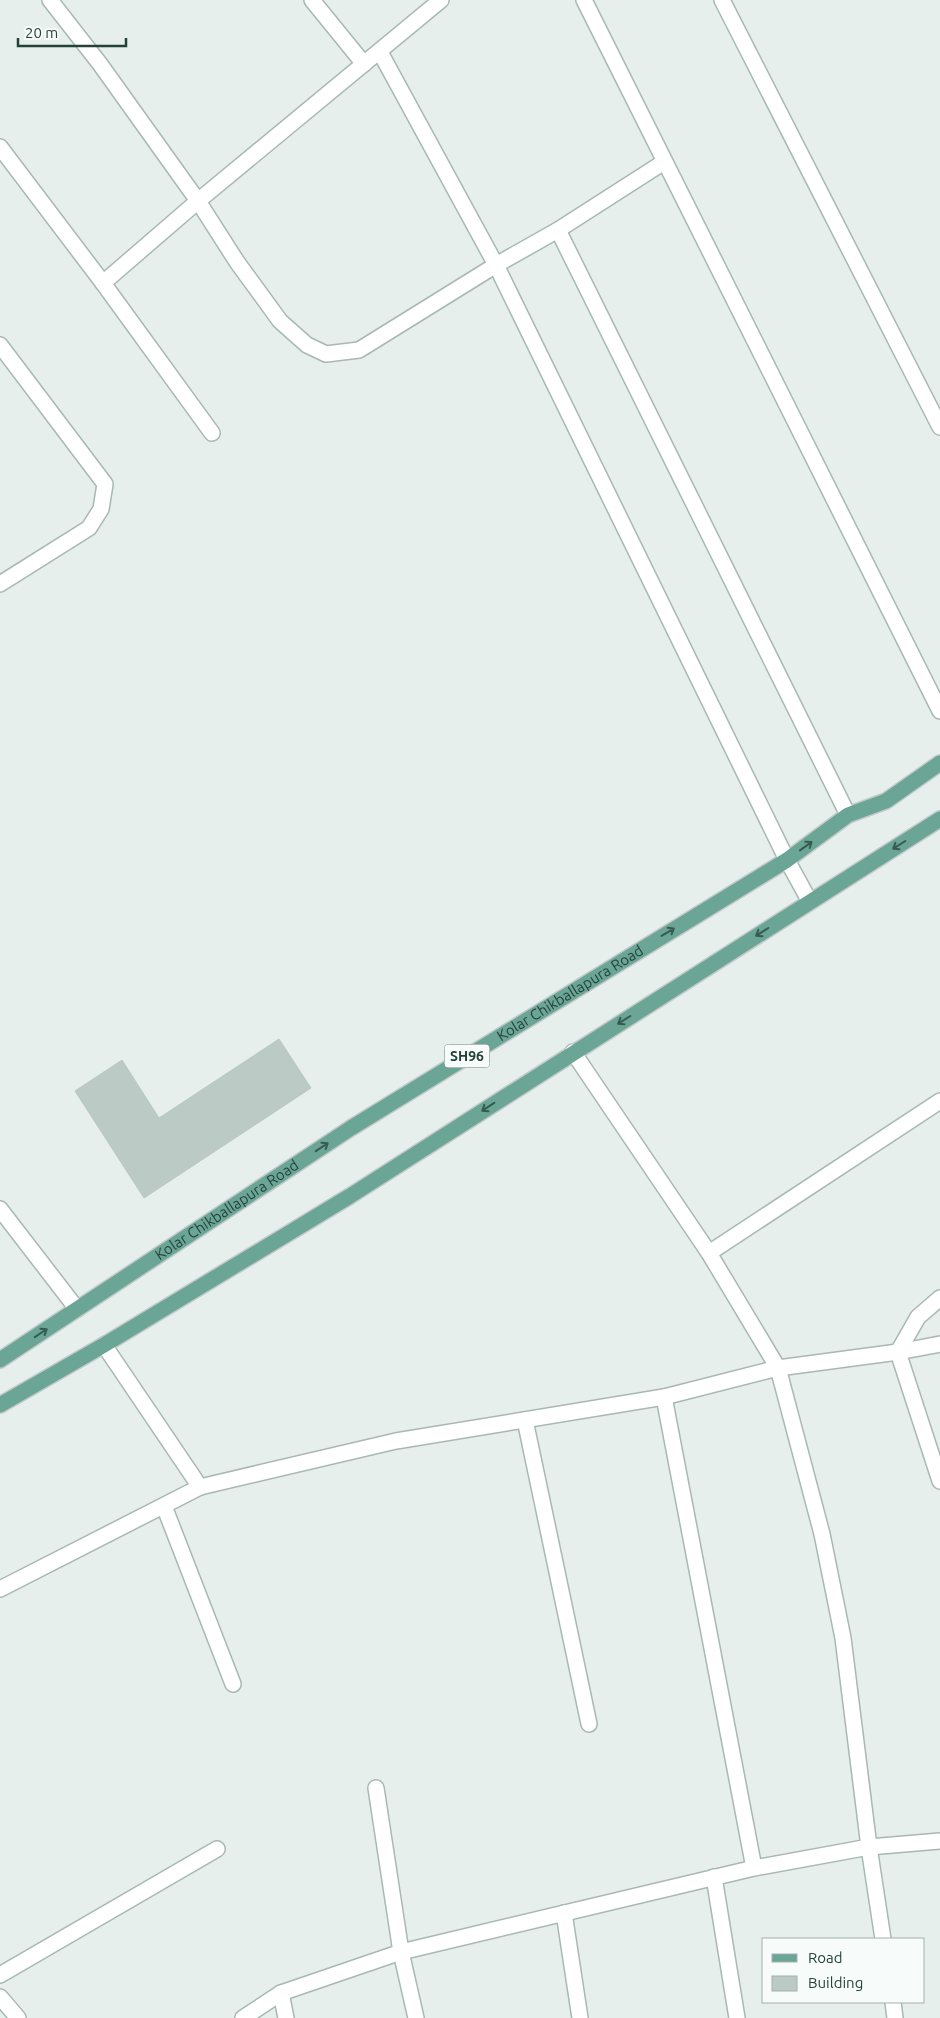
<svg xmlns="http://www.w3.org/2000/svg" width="940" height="2018" font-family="Ubuntu,sans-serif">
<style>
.building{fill:#bbcac4;stroke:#b8c9c2}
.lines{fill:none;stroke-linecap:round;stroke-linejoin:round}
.street-casing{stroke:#a8b8b2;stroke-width:18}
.primary-casing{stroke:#c2cac8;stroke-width:18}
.street{stroke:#fff;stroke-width:15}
.primary{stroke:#6aa596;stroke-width:15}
.oneway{stroke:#365b51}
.labels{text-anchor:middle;stroke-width:4.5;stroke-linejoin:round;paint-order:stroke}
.shield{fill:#f7fbf9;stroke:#637a73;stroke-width:1}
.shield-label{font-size:14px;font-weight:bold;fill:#24423a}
.street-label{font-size:15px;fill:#24423a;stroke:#f7fbf9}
</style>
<rect width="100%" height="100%" fill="#e6efeb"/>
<polygon class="building" points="279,1039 311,1088 144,1198 75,1091 122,1060 159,1118"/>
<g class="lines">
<defs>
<g id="street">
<polyline points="50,0 100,64 198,201 237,262 280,321 307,345 326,354 359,350 496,265 558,230 664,162"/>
<polyline points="312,0 364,64"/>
<polyline points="584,0 940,711"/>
<polyline points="722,0 940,427"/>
<polyline points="380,52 496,265 787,860 810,902"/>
<polyline points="0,147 103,283 212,433"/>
<polyline points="558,230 848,815"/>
<polyline points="103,283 198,201 441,0"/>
<polyline points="0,345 105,484 101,509 89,528 0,584"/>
<polyline points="573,1052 709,1253 778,1368 822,1534 843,1638 869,1847 883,1939"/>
<polyline points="0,1209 77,1309"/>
<polyline points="709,1253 940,1101"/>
<polyline points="940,1298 918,1317 898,1352 940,1481"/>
<polyline points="104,1345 200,1487"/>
<polyline points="664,1397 754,1868"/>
<polyline points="525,1420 589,1724"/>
<polyline points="164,1506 233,1684"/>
<polyline points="0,1589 200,1487 396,1441 664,1397 778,1368 898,1352 940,1344"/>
<polyline points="376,1788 401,1952 416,2018"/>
<polyline points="714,1877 737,2018"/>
<polyline points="564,1913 580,2018"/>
<polyline points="0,1975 217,1849"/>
<polyline points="281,1993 286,2018"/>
<polyline points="0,1997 18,2018"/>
<polyline points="893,2002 895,2018"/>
<polyline points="243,2018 281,1993 401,1952 754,1868 869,1847 940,1841"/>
</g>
<g id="primary">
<path id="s1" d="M0,1360L351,1128L787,860L848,815L886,801L940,763"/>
<polyline points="0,1405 104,1345 350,1196 940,819"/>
</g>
</defs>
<use href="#street" class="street-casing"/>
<use href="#primary" class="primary-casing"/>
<use href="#street" class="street"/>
<use href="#primary" class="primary"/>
</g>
<defs><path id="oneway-shaft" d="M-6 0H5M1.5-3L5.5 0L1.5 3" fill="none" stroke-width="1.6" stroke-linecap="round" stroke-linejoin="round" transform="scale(1.25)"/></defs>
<g class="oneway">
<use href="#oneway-shaft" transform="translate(899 845) rotate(148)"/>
<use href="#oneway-shaft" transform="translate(806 846) rotate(-36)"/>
<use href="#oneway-shaft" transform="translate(668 932) rotate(-31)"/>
<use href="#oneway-shaft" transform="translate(762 932) rotate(148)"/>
<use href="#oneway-shaft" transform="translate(624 1020) rotate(148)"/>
<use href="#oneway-shaft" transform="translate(488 1107) rotate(147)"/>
<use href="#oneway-shaft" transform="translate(322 1147) rotate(-34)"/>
<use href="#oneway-shaft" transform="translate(41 1333) rotate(-34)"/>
</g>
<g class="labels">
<rect class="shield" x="444.5" y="1044.5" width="45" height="23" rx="4"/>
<g class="shield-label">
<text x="467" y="1061">SH96</text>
</g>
<g class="street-label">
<text dy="5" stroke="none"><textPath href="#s1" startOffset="678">Kolar Chikballapura Road</textPath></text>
<text dy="5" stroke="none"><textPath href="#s1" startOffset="272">Kolar Chikballapura Road</textPath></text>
</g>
</g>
<rect x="762" y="1938" width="162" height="65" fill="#f7fbf9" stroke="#a3b1ad"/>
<rect x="772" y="1954" width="25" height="8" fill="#6aa596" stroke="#a3b1ad"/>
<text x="808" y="1963" font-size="15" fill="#24423a">Road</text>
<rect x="772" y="1976" width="25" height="15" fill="#bbcac4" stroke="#a3b1ad"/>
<text x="808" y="1988" font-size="15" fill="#24423a">Building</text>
<path d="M18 38v8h108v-8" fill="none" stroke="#24423a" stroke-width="2.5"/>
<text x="25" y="38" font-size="15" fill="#24423a" stroke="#f7fbf9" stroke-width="4" paint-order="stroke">20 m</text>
</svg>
